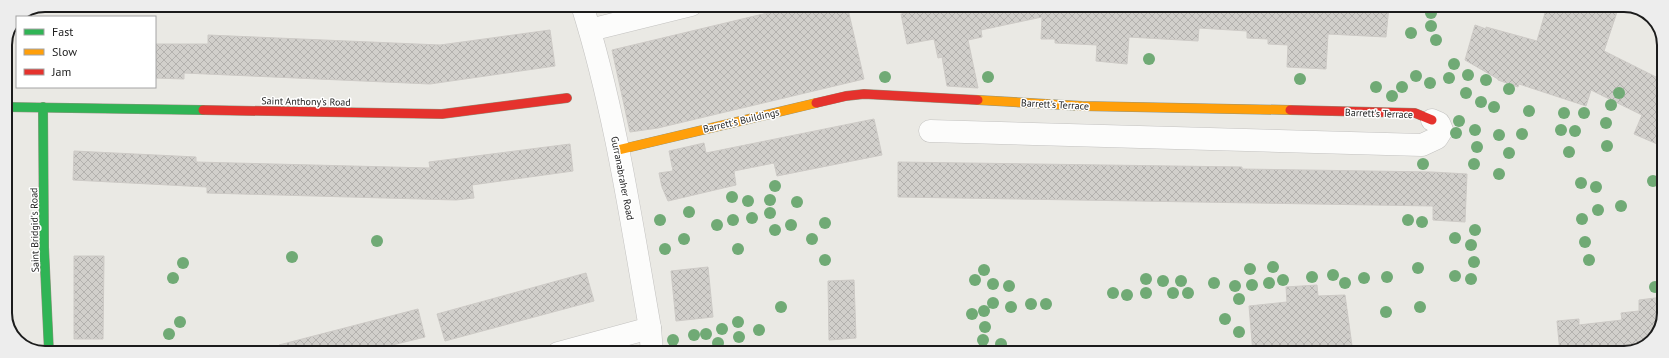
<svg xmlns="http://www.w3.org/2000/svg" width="1669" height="358" font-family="'PT Sans',sans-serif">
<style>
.building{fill:url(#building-cross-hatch);stroke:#cdcac6}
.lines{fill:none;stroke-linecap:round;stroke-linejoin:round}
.street-casing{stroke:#c3c2c0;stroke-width:23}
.fast-casing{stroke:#90937d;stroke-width:10}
.slow-casing{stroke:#90937d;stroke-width:10}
.jam-casing{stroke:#90937d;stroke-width:10}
.street{stroke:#fcfcfb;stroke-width:22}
.fast{stroke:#30b455;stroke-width:9}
.slow{stroke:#ff9f0a;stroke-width:9}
.jam{stroke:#e5322d;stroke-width:9}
.tree{fill:#70aa75}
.labels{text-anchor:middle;stroke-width:3;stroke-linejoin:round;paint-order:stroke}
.street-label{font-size:10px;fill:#1c1c1c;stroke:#fff}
.rim{fill:none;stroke:#1c1c1c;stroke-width:2}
</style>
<defs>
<pattern id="building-cross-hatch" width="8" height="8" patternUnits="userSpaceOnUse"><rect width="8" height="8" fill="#d1cfcb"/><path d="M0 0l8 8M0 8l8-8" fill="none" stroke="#b3b1ae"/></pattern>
</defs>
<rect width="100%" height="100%" fill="#eae9e4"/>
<g class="building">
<polygon points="801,5 847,5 864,79 658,128 630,132 612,50"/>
<polygon points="945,5 1375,6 1389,6 1386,37 1328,34 1326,69 1287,67 1288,45 1268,44 1268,39 1247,38 1247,31 1199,28 1198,41 1129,37 1127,64 1096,61 1097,45 1055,43 1055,39 1041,39 1042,17 981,30 982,37 968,40 978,88 947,86 942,57 938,58 934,39 907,44 901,14"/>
<polygon points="1547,6 1619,6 1604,51 1658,78 1664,65 1664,147 1634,134 1642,115 1591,90 1586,106 1519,84 1518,87 1498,80 1498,79 1465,60 1475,25 1486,29 1486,27 1537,41"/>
<polygon points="550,30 555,66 430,84 184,73 184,79 155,78 155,44 208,44 208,35 440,45"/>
<polygon points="874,119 882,155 777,176 774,163 734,171 736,185 668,201 662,187 659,173 673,171 669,151 704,143 706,153"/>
<polygon points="570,144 573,171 472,185 474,198 456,200 207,193 207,187 73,180 74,151 196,157 196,162 430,168 429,162"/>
<polygon points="898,162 1242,167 1242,169 1432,172 1467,174 1465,222 1433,220 1433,206 898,197"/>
<polygon points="74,256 104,256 103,339 74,339"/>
<polygon points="708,267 713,317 676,321 671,271"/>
<polygon points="586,273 594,301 445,341 437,314"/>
<polygon points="854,280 856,338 829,340 828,281"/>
<polygon points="1317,285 1318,296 1345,295 1353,353 1253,353 1249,306 1287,302 1286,287"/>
<polygon points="1663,297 1663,320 1650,343 1624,353 1560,353 1557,321 1579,319 1579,325 1622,320 1621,313 1639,311 1639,300"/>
<polygon points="418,309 425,337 364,352 280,352 279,345"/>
</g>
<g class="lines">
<defs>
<g id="street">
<path d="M582,5C615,110 631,220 650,328L652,353"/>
<polyline points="590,30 691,5"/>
<polyline points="930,131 1422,145 1437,138 1442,130 1439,123 1432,120"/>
<polyline points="558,353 650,328"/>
</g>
<g id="fast">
<polyline points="5,107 203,110"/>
<polyline points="43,107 44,247 49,352"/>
</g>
<g id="slow">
<polyline points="978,100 1082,106 1290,110"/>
<polyline points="618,150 816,103"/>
</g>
<g id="jam">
<polyline points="816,103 846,96 864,94 978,100"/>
<polyline points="203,110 442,114 567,98"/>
<polyline points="1290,110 1415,113 1432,120"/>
</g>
</defs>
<use href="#street" class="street-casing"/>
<use href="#fast" class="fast-casing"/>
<use href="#slow" class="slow-casing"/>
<use href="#jam" class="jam-casing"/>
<use href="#street" class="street"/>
<use href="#fast" class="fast"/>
<use href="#slow" class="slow"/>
<use href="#jam" class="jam"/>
</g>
<g class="tree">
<circle cx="1431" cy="13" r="6"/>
<circle cx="1431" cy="26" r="6"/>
<circle cx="1411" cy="33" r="6"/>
<circle cx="1436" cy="40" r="6"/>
<circle cx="1149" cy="59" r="6"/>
<circle cx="1454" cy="64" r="6"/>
<circle cx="1468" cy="75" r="6"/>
<circle cx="1416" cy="76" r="6"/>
<circle cx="885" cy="77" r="6"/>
<circle cx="988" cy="77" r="6"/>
<circle cx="1449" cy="78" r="6"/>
<circle cx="1300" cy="79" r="6"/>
<circle cx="1486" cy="80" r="6"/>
<circle cx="1430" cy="83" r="6"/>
<circle cx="1376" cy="87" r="6"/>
<circle cx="1402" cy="87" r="6"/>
<circle cx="1509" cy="89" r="6"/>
<circle cx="1466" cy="93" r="6"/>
<circle cx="1619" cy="93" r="6"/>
<circle cx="1392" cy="96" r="6"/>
<circle cx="1481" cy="102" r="6"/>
<circle cx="1611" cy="105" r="6"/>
<circle cx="1494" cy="107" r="6"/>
<circle cx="1529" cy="111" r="6"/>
<circle cx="1564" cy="113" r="6"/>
<circle cx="1584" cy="113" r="6"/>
<circle cx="1459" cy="121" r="6"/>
<circle cx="1606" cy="123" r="6"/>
<circle cx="1475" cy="130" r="6"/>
<circle cx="1561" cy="130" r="6"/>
<circle cx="1575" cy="131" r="6"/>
<circle cx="1456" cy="133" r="6"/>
<circle cx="1522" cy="134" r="6"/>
<circle cx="1499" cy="135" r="6"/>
<circle cx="1607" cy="146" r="6"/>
<circle cx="1477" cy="147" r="6"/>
<circle cx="1569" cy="152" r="6"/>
<circle cx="1509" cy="153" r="6"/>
<circle cx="1423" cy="164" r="6"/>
<circle cx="1474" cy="164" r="6"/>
<circle cx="1499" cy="174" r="6"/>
<circle cx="1653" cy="181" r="6"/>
<circle cx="1581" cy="183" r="6"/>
<circle cx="775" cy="186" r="6"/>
<circle cx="1596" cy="187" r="6"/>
<circle cx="732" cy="197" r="6"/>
<circle cx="770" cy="200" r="6"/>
<circle cx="748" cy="201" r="6"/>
<circle cx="797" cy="202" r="6"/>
<circle cx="1621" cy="206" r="6"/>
<circle cx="1598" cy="210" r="6"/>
<circle cx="689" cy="212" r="6"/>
<circle cx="770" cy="213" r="6"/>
<circle cx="752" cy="218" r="6"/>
<circle cx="1582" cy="219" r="6"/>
<circle cx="660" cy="220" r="6"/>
<circle cx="733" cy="220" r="6"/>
<circle cx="1408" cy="220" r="6"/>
<circle cx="1422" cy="222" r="6"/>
<circle cx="825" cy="223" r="6"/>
<circle cx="717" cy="225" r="6"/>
<circle cx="791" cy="225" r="6"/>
<circle cx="775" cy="230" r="6"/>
<circle cx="1475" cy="230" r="6"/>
<circle cx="1455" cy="238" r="6"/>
<circle cx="684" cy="239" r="6"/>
<circle cx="812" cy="239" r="6"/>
<circle cx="377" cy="241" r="6"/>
<circle cx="1585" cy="242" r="6"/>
<circle cx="1471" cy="245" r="6"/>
<circle cx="665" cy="249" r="6"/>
<circle cx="738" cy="249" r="6"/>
<circle cx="292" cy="257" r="6"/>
<circle cx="825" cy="260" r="6"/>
<circle cx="1589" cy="260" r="6"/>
<circle cx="1474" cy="262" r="6"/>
<circle cx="183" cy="263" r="6"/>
<circle cx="1273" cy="267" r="6"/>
<circle cx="1418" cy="268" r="6"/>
<circle cx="1250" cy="269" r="6"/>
<circle cx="984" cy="270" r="6"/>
<circle cx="1333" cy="275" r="6"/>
<circle cx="1455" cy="276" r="6"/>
<circle cx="1312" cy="277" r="6"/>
<circle cx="1387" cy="277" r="6"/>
<circle cx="173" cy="278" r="6"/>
<circle cx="1364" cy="278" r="6"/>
<circle cx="1146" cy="279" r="6"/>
<circle cx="1471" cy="279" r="6"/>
<circle cx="975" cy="280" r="6"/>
<circle cx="1283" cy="280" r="6"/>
<circle cx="1163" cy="281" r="6"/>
<circle cx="1181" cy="281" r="6"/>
<circle cx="1214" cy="283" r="6"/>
<circle cx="1269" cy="283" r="6"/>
<circle cx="1345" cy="283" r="6"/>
<circle cx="993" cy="284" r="6"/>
<circle cx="1252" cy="285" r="6"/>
<circle cx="1009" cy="286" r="6"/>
<circle cx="1235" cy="286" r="6"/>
<circle cx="1655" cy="287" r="6"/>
<circle cx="1113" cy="293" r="6"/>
<circle cx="1146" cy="293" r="6"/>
<circle cx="1173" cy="293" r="6"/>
<circle cx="1188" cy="293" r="6"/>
<circle cx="1127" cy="295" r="6"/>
<circle cx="1239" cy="299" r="6"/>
<circle cx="993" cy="303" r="6"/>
<circle cx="1031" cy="304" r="6"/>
<circle cx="1046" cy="304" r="6"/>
<circle cx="781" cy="307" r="6"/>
<circle cx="1011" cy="307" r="6"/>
<circle cx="1420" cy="307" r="6"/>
<circle cx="984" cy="311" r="6"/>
<circle cx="1386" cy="312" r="6"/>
<circle cx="972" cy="314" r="6"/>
<circle cx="1225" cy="319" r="6"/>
<circle cx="180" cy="322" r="6"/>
<circle cx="738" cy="322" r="6"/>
<circle cx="985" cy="327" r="6"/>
<circle cx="722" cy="329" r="6"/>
<circle cx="759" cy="330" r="6"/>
<circle cx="1239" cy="332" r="6"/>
<circle cx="169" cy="334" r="6"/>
<circle cx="706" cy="334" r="6"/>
<circle cx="694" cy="335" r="6"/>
<circle cx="739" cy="337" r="6"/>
<circle cx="673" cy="340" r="6"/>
<circle cx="983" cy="340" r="6"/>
<circle cx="718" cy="343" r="6"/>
<circle cx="1001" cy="344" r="6"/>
</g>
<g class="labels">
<g class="street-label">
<text transform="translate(306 101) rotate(1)" y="4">Saint Anthony's Road</text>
<text transform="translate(1055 104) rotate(3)" y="4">Barrett's Terrace</text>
<text transform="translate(1379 113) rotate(2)" y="4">Barrett's Terrace</text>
<text transform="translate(741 120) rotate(-13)" y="4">Barrett's Buildings</text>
<text transform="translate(623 178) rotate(79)" y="4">Gurranabraher Road</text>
<text transform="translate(34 230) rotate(-91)" y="4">Saint Bridgid's Road</text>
</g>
</g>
<path d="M0 0H1669V358H0ZM45 12H1624A33 33 0 0 1 1657 45V313A33 33 0 0 1 1624 346H45A33 33 0 0 1 12 313V45A33 33 0 0 1 45 12Z" fill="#ededed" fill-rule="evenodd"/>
<path class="rim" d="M45 12H1624A33 33 0 0 1 1657 45V313A33 33 0 0 1 1624 346H45A33 33 0 0 1 12 313V45A33 33 0 0 1 45 12Z"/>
<rect x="16" y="16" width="140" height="72" fill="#ffffff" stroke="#a4a4a4"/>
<rect x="24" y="29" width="20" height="6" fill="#30b455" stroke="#a4a4a4"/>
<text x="52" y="36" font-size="12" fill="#1c1c1c">Fast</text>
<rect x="24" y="49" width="20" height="6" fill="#ff9f0a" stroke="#a4a4a4"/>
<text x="52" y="56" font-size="12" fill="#1c1c1c">Slow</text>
<rect x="24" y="69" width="20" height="6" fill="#e5322d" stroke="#a4a4a4"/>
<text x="52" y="76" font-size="12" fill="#1c1c1c">Jam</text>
</svg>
